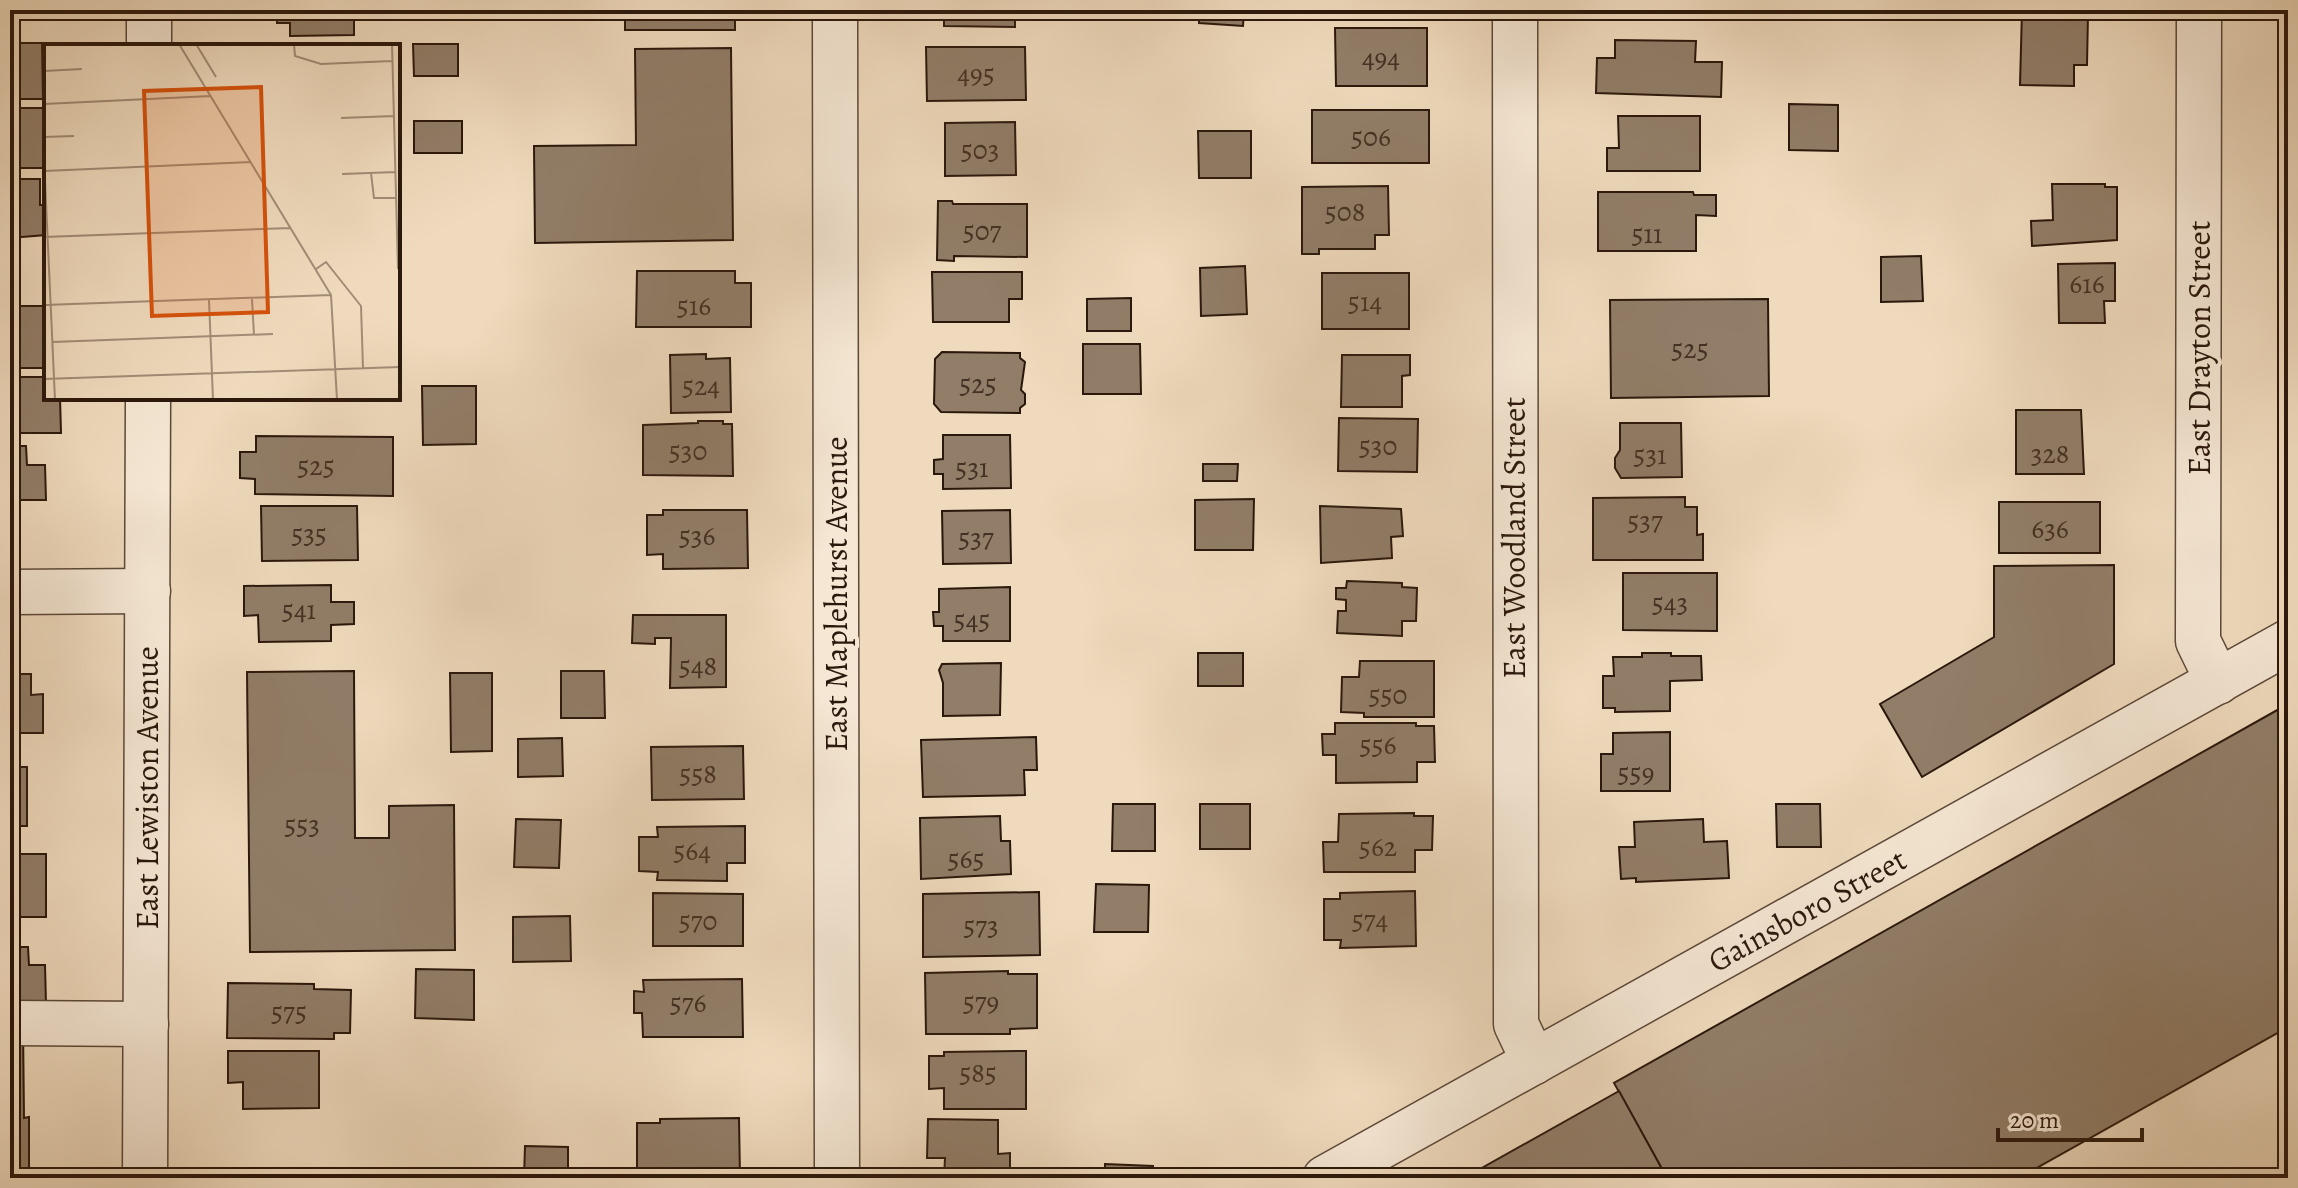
<svg xmlns="http://www.w3.org/2000/svg" width="2298" height="1188" font-family="Alegreya,serif">
<style>
.building{fill:#917d68;stroke:#2b180c;stroke-width:2}
.lines{fill:none;stroke-linecap:round;stroke-linejoin:round}
.minor-casing{stroke:#5c4838;stroke-width:47}
.minor{stroke:#f5e7d4;stroke-width:44}
.rail{stroke:#2b180c;stroke-width:6;stroke-dasharray:14 14;stroke-linecap:butt}
.labels{text-anchor:middle;stroke-width:8;stroke-linejoin:round;paint-order:stroke}
.number-label{font-size:28px;fill:#443123}
.street-label{font-size:32px;fill:#2b180c;stroke:#f5e7d4}
.inset-road{fill:none;stroke:#a18c76;stroke-width:2}
.view{fill:#d5520c;fill-opacity:0.15;stroke:#d5520c;stroke-width:4}
.inset-edge{fill:none;stroke:#2b180c;stroke-width:4}
</style>
<rect width="100%" height="100%" fill="#efdabd"/>
<filter id="stains"><feTurbulence type="fractalNoise" baseFrequency=".0025" numOctaves="4"/><feColorMatrix values="0 0 0 0 .2 0 0 0 0 .09 0 0 0 0 .02 0 0 0 .5 -.17"/></filter>
<radialGradient id="worn" r=".72"><stop offset=".6" stop-color="#630" stop-opacity="0"/><stop offset="1" stop-color="#630" stop-opacity=".3"/></radialGradient>
<g class="building">
<polygon points="10,10 28,10 29,19 16,19 16,22 10,22"/>
<polygon points="277,10 354,10 354,35 290,36 290,23 277,23"/>
<rect x="625" y="10" width="110" height="20"/>
<polygon points="944,10 1015,10 1015,27 944,26"/>
<polygon points="1199,10 1244,10 1243,26 1199,23"/>
<rect x="1599" y="10" width="87" height="4"/>
<polygon points="2022,10 2077,10 2077,14 2088,15 2087,65 2074,65 2074,86 2020,85"/>
<polygon points="1335,28 1427,28 1427,86 1336,86"/>
<polygon points="1615,40 1696,41 1695,62 1722,62 1721,97 1596,93 1597,58 1615,58"/>
<polygon points="10,43 42,43 43,99 10,99"/>
<polygon points="413,44 458,44 458,76 414,76"/>
<polygon points="926,47 1025,47 1026,100 927,101"/>
<polygon points="731,48 733,240 535,243 534,146 636,145 635,49"/>
<polygon points="1789,104 1838,105 1838,151 1789,150"/>
<rect x="10" y="108" width="36" height="60"/>
<rect x="1312" y="110" width="117" height="53"/>
<polygon points="1618,116 1700,116 1700,171 1607,171 1607,148 1619,148"/>
<rect x="414" y="121" width="48" height="32"/>
<polygon points="1015,122 1016,175 945,176 945,123"/>
<polygon points="2282,124 2288,124 2288,158 2283,158"/>
<polygon points="1198,131 1251,131 1251,178 1199,178"/>
<polygon points="10,179 40,179 40,205 46,205 46,235 10,238"/>
<rect x="2280" y="180" width="8" height="54"/>
<polygon points="2052,184 2105,184 2105,187 2117,187 2117,240 2032,246 2031,221 2053,220"/>
<polygon points="1388,186 1389,235 1375,235 1375,249 1319,249 1319,254 1302,254 1302,187"/>
<polygon points="1598,192 1693,192 1694,195 1716,195 1716,216 1696,215 1696,251 1598,251"/>
<polygon points="938,201 952,201 953,204 1027,204 1027,257 954,256 954,261 937,260"/>
<polygon points="1921,256 1923,301 1881,302 1881,257"/>
<polygon points="2115,263 2115,301 2104,301 2105,323 2059,323 2058,264"/>
<polygon points="2282,263 2288,263 2288,312 2283,312"/>
<polygon points="1245,266 1247,314 1201,316 1200,268"/>
<polygon points="637,271 735,271 735,283 751,283 751,327 636,327"/>
<polygon points="932,272 1022,272 1022,299 1009,299 1009,322 933,322"/>
<rect x="1322" y="273" width="87" height="56"/>
<polygon points="1131,298 1131,331 1087,331 1087,299"/>
<polygon points="1768,299 1769,396 1611,398 1610,300"/>
<polygon points="10,306 43,306 43,309 46,309 46,365 43,365 43,368 10,368"/>
<polygon points="1083,344 1140,344 1141,394 1083,394"/>
<polygon points="2279,344 2288,344 2288,375 2280,375"/>
<polygon points="942,352 1020,353 1020,358 1025,362 1021,390 1025,394 1025,404 1020,408 1020,413 941,412 934,404 935,359"/>
<polygon points="706,354 706,359 730,358 731,412 671,413 670,355"/>
<polygon points="1342,355 1410,355 1410,375 1402,376 1402,407 1341,407"/>
<polygon points="10,377 46,377 46,398 60,398 61,433 10,433"/>
<polygon points="422,386 476,386 476,444 423,445"/>
<polygon points="2016,410 2081,410 2084,474 2016,474"/>
<polygon points="1339,418 1418,419 1417,472 1338,471"/>
<polygon points="698,421 723,421 723,424 732,424 733,476 643,475 643,425 698,423"/>
<polygon points="1620,423 1681,423 1682,477 1621,478 1615,468 1615,458 1620,450"/>
<polygon points="943,435 1010,435 1011,488 943,489 943,474 934,474 934,460 943,459"/>
<polygon points="256,436 393,437 393,496 255,494 255,479 240,478 240,452 256,452"/>
<polygon points="10,446 26,446 27,465 45,465 46,500 10,500"/>
<polygon points="1203,464 1238,464 1237,481 1203,481"/>
<polygon points="1685,497 1685,507 1697,507 1697,535 1703,534 1703,560 1593,560 1593,498"/>
<polygon points="1254,499 1253,550 1195,550 1195,500"/>
<rect x="1999" y="502" width="101" height="51"/>
<polygon points="261,506 357,506 358,560 262,561"/>
<polygon points="1320,506 1401,509 1403,536 1391,537 1392,558 1321,563"/>
<polygon points="663,510 747,510 748,568 663,569 663,554 647,555 647,515 663,515"/>
<polygon points="1010,510 1011,563 943,564 942,511"/>
<polygon points="2114,565 2114,664 1922,777 1880,704 1994,637 1994,566"/>
<polygon points="1623,573 1717,573 1717,631 1623,630"/>
<polygon points="1347,581 1402,583 1402,587 1417,588 1416,621 1402,621 1402,636 1337,633 1338,611 1346,611 1346,600 1336,599 1336,588 1346,588"/>
<polygon points="331,585 331,602 354,602 354,624 331,625 331,641 259,642 258,615 244,616 244,586"/>
<polygon points="1010,587 1010,641 943,641 943,626 934,626 933,612 939,612 939,589"/>
<polygon points="633,615 726,615 726,687 670,688 671,638 655,638 655,644 632,643"/>
<rect x="1198" y="653" width="45" height="33"/>
<polygon points="1642,653 1671,653 1671,656 1701,656 1702,680 1670,681 1670,711 1615,712 1615,708 1603,708 1603,676 1614,676 1613,657 1642,657"/>
<polygon points="1360,661 1434,661 1434,717 1364,717 1364,713 1341,712 1342,677 1359,677"/>
<polygon points="1001,663 1000,715 943,716 943,683 939,670 942,664"/>
<polygon points="354,671 355,838 389,838 389,806 454,805 455,950 250,952 247,672"/>
<polygon points="561,671 604,671 605,718 561,718"/>
<polygon points="450,673 492,673 492,751 451,752"/>
<polygon points="10,674 31,674 31,695 43,694 43,733 10,733"/>
<polygon points="2288,704 2288,1027 2019,1178 1667,1178 1614,1083"/>
<polygon points="1335,723 1416,723 1416,726 1434,726 1435,762 1417,762 1417,782 1336,783 1336,755 1323,755 1322,734 1335,734"/>
<polygon points="1670,732 1670,791 1601,791 1601,754 1613,754 1613,733"/>
<polygon points="1036,737 1037,770 1024,770 1025,795 923,797 921,740"/>
<polygon points="562,738 563,776 518,777 518,739"/>
<polygon points="743,746 744,799 652,800 651,747"/>
<rect x="10" y="767" width="17" height="59"/>
<polygon points="1113,804 1155,804 1155,851 1112,851"/>
<rect x="1200" y="804" width="50" height="45"/>
<polygon points="1776,804 1820,804 1821,847 1777,847"/>
<polygon points="1414,813 1414,816 1433,816 1432,850 1415,850 1415,872 1324,872 1323,842 1338,842 1339,814"/>
<polygon points="1000,816 1001,841 1010,841 1011,874 921,879 920,818"/>
<polygon points="516,819 561,820 559,868 514,867"/>
<polygon points="1703,819 1704,842 1727,841 1729,878 1636,882 1636,878 1621,879 1619,847 1635,847 1634,822"/>
<polygon points="745,826 745,863 727,863 727,881 657,880 658,872 639,871 639,837 658,837 657,827"/>
<rect x="10" y="854" width="36" height="63"/>
<polygon points="1096,884 1149,885 1148,932 1094,932"/>
<polygon points="1415,891 1416,946 1340,948 1341,940 1324,940 1324,899 1340,899 1340,893"/>
<polygon points="1039,892 1040,955 923,957 923,894"/>
<polygon points="653,893 743,894 743,946 653,946"/>
<polygon points="570,916 571,961 513,962 513,917"/>
<polygon points="10,947 28,947 29,965 45,965 46,1004 10,1004"/>
<polygon points="416,969 474,970 474,1020 415,1018"/>
<polygon points="1008,971 1008,974 1037,974 1037,1028 1010,1029 1010,1034 926,1034 925,973"/>
<polygon points="742,979 743,1037 643,1037 642,1013 634,1013 634,991 644,992 643,980"/>
<polygon points="228,983 314,984 314,989 351,990 350,1033 334,1033 334,1039 227,1038"/>
<polygon points="23,1026 24,1118 29,1117 29,1178 10,1178 10,1027"/>
<polygon points="228,1051 319,1051 319,1108 243,1109 243,1082 228,1083"/>
<polygon points="1026,1051 1026,1109 944,1109 944,1088 929,1089 929,1056 944,1056 944,1052"/>
<polygon points="1619,1091 1667,1178 1464,1178"/>
<polygon points="739,1118 740,1178 660,1178 660,1172 637,1173 637,1123 660,1123 660,1119"/>
<polygon points="928,1119 998,1120 998,1154 1010,1153 1010,1175 998,1176 998,1178 944,1178 945,1158 927,1158"/>
<polygon points="525,1146 568,1147 568,1178 524,1178"/>
<polygon points="1105,1164 1153,1166 1153,1178 1105,1178"/>
</g>
<g class="lines">
<defs>
<g id="minor">
<polyline points="835,10 837,1178"/>
<polyline points="1515,10 1516,1002 1516,1024 1534,1062"/>
<polyline points="2199,10 2198,641 2218,682"/>
<polyline points="149,46 149,10"/>
<polyline points="10,592 148,591"/>
<polyline points="10,1023 146,1024"/>
<polyline points="145,1178 148,398"/>
<polyline points="1325,1178 2288,642"/>
</g>
</defs>
<use href="#minor" class="minor-casing"/>
<use href="#minor" class="minor"/>
<polyline class="rail" points="2264,1178 2288,1165"/>
</g>
<g class="labels">
<g class="number-label">
<text x="1381" y="67">494</text>
<text x="976" y="83">495</text>
<text x="1371" y="146">506</text>
<text x="980" y="159">503</text>
<text x="1345" y="221">508</text>
<text x="982" y="240">507</text>
<text x="1647" y="243">511</text>
<text x="2087" y="293">616</text>
<text x="1365" y="311">514</text>
<text x="694" y="315">516</text>
<text x="1690" y="358">525</text>
<text x="978" y="393">525</text>
<text x="701" y="395">524</text>
<text x="1378" y="455">530</text>
<text x="688" y="460">530</text>
<text x="2050" y="463">328</text>
<text x="1650" y="464">531</text>
<text x="316" y="475">525</text>
<text x="972" y="477">531</text>
<text x="1645" y="530">537</text>
<text x="2050" y="538">636</text>
<text x="309" y="543">535</text>
<text x="697" y="545">536</text>
<text x="976" y="547">537</text>
<text x="1670" y="612">543</text>
<text x="299" y="619">541</text>
<text x="972" y="629">545</text>
<text x="698" y="675">548</text>
<text x="1388" y="704">550</text>
<text x="1378" y="754">556</text>
<text x="1636" y="782">559</text>
<text x="698" y="783">558</text>
<text x="302" y="834">553</text>
<text x="1378" y="856">562</text>
<text x="692" y="860">564</text>
<text x="966" y="868">565</text>
<text x="1370" y="929">574</text>
<text x="698" y="930">570</text>
<text x="981" y="935">573</text>
<text x="981" y="1011">579</text>
<text x="688" y="1012">576</text>
<text x="289" y="1021">575</text>
<text x="978" y="1082">585</text>
</g>
<g class="street-label">
<text transform="translate(2199 348) rotate(-90)" y="11">East Drayton Street</text>
<text transform="translate(1514 538) rotate(-90)" y="11">East Woodland Street</text>
<text transform="translate(836 594) rotate(-90)" y="11">East Maplehurst Avenue</text>
<text transform="translate(147 788) rotate(-90)" y="11">East Lewiston Avenue</text>
<text transform="translate(1807 910) rotate(-29)" y="11">Gainsboro Street</text>
</g>
</g>
<g transform="translate(44 44)">
<rect width="356" height="356" fill="#efdabd"/>
<path class="inset-road" d="M135,0L287,251L293,356M152,0L172,33M250,0L251,12L277,20L348,17M348,0L354,225M0,27L38,25M0,60L167,52M297,74L350,72M0,93L30,92M0,115L11,356M0,127L207,118M327,129L330,154H352M298,130L352,128M0,193L247,184M272,225L282,218L317,262L319,324M208,255L210,291M165,256L169,356M0,261L287,251M8,298L229,290M0,335L356,323"/>
<path class="view" d="M217,43L224,268L108,272L100,47Z"/>
<rect width="356" height="356" class="inset-edge"/>
</g>
<rect width="2298" height="1188" fill="none" stroke="#efdabd" stroke-width="40"/>
<rect x="12" y="12" width="2274" height="1164" fill="none" stroke="#2b180c" stroke-width="4"/>
<rect x="20" y="20" width="2258" height="1148" fill="none" stroke="#2b180c" stroke-width="2"/>
<path d="M1998 1128v12h144v-12" fill="none" stroke="#2b180c" stroke-width="4"/>
<text x="2010" y="1128" font-size="24" fill="#2b180c" stroke="#f5e7d4" stroke-width="6" paint-order="stroke">20 m</text>
<rect width="100%" height="100%" filter="url(#stains)"/>
<rect width="100%" height="100%" fill="url(#worn)"/>
</svg>
